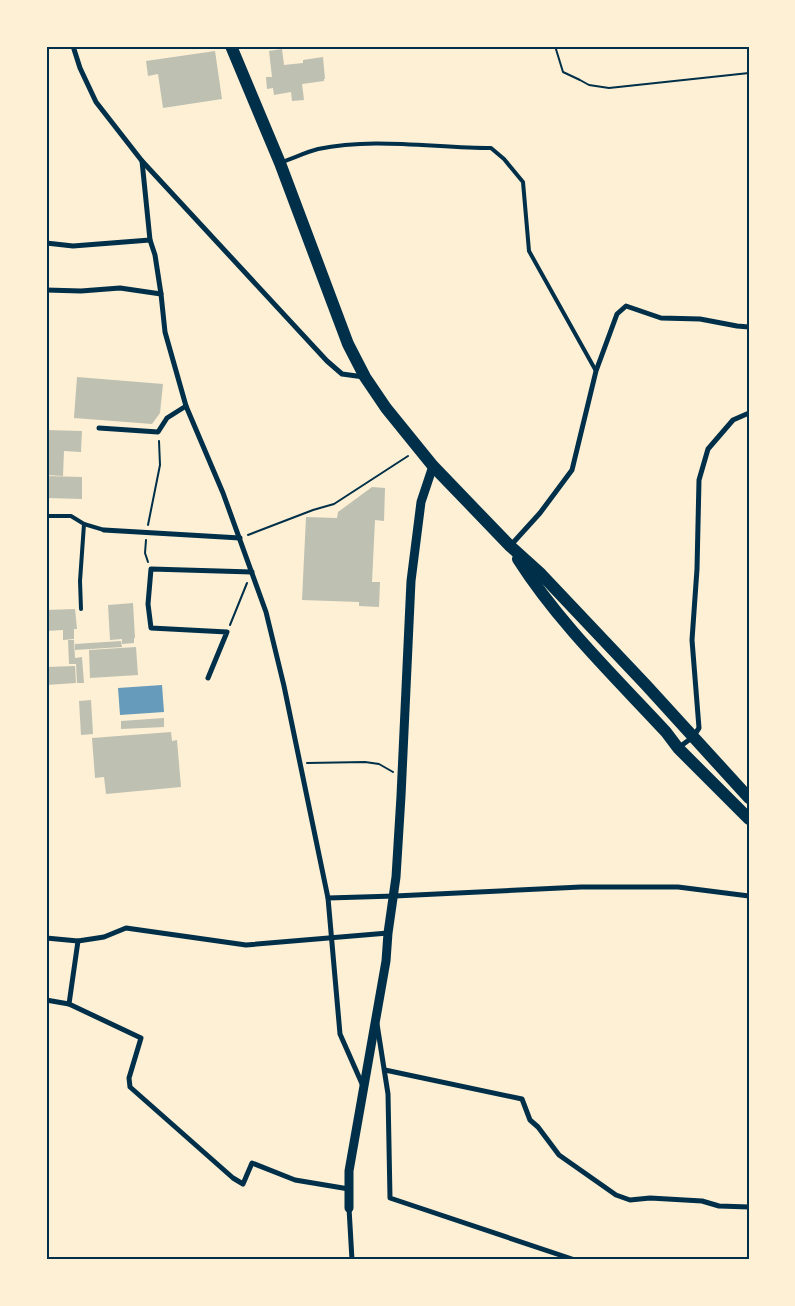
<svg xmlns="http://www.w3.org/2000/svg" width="795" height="1306" font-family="'Alegreya Sans',sans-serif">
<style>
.water{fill:#669bbc}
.building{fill:#bec0b2}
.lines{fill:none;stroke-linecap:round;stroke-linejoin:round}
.path{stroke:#003049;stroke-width:2}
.service{stroke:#003049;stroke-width:4}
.minor{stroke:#003049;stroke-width:5}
.tertiary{stroke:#003049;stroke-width:9}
.trunk{stroke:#003049;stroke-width:12}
.neatline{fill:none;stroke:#003049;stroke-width:2}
</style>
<rect width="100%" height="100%" fill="#fdf0d5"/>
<polygon class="water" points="162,685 164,712 120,715 118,688"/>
<g class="building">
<polygon points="282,49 284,65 303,63 303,60 323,57 325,79 324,79 324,81 302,84 304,100 292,101 291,92 274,95 273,88 267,89 266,77 272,77 269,51"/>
<polygon points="215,51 222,99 163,108 158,74 148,76 146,61"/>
<polygon points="77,377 163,384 160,413 152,424 74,418"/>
<polygon points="46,430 82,431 81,452 64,451 63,476 46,475"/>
<polygon points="46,476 82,477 82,499 46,498"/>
<polygon points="372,487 385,488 384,521 375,520 372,582 380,582 379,607 359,606 359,602 302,600 306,517 337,518 338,512"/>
<polygon points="133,603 135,638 134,638 134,643 122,644 122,639 110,640 108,605"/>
<polygon points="75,609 77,629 74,629 74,639 63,640 63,630 46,631 46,610"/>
<polygon points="68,640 74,640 75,658 82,657 84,683 77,683 76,664 69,664"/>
<polygon points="121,641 122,647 75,650 75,644"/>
<polygon points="136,647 138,675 90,678 89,650"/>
<polygon points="75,666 76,683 46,685 46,667"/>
<polygon points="91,700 93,734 81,735 79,701"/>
<polygon points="164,718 164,727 121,729 121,721"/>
<polygon points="171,732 172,741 177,740 181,787 106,794 104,777 95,778 92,738"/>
</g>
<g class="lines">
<g class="path">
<polyline points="555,46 563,72 580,80 589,85 609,88 749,73"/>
<polyline points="148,525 160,465 159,441"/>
<polyline points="248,535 313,510 334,504 408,456"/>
<polyline points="146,540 145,553 148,562"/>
<polyline points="230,625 247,583"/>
<polyline points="307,763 365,762 379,764 393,772"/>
</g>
<g class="service">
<path d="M282,162C294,158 306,152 318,149C373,137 435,148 491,148L504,159L523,182L529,251L596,371"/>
<polyline points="46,516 71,516 84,524 80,581 81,609"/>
<polyline points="84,524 104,530"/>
</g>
<g class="minor">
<polyline points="73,46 80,68 96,102 142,161 327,361 342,374 364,377"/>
<polyline points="142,161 150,240 155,255 161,294 165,332 186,406 223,493 266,612 284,686 328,898 340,1034 363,1086"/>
<polyline points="46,243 73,246 150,240"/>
<polyline points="46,290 81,291 120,288 161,294"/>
<polyline points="99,428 158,432 167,418 186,406"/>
<polyline points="104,530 240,538"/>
<polyline points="511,545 540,513 572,470 596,371 617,314 626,306 661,318 700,319 737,326 749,327"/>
<polyline points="208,678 227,632 151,628 148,604 151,569 252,572"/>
<polyline points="678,748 693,737 699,728 692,640 697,569 699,480 708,449 733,420 749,413"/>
<polyline points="328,898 395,896 581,887 678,887 749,896"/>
<polyline points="46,938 78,941 104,937 126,928 246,945 388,933"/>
<polyline points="78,941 69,1004 141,1038 129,1078 130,1087 233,1178 243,1184 252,1163 295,1180 349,1189"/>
<polyline points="46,1000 69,1004"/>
<polyline points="377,1024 388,1094 390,1198 575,1260"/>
<polyline points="385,1070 522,1099 530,1120 538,1127 559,1155 616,1195 630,1200 650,1198 702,1201 719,1206 749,1207"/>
<polyline points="349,1208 352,1260"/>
</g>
<polyline class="tertiary" points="349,1208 349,1171 386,961 388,933 396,877 401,796 411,581 421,502 433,466"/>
<g class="trunk">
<polyline points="231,46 280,163 348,344 365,377 386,408 433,466 510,546 541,574 646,685 749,798"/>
<path d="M518,559C558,622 615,677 666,732L678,748L749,819"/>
</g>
</g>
<rect width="795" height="1306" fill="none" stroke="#fdf0d5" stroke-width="95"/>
<rect x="48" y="48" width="700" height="1210" class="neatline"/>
</svg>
